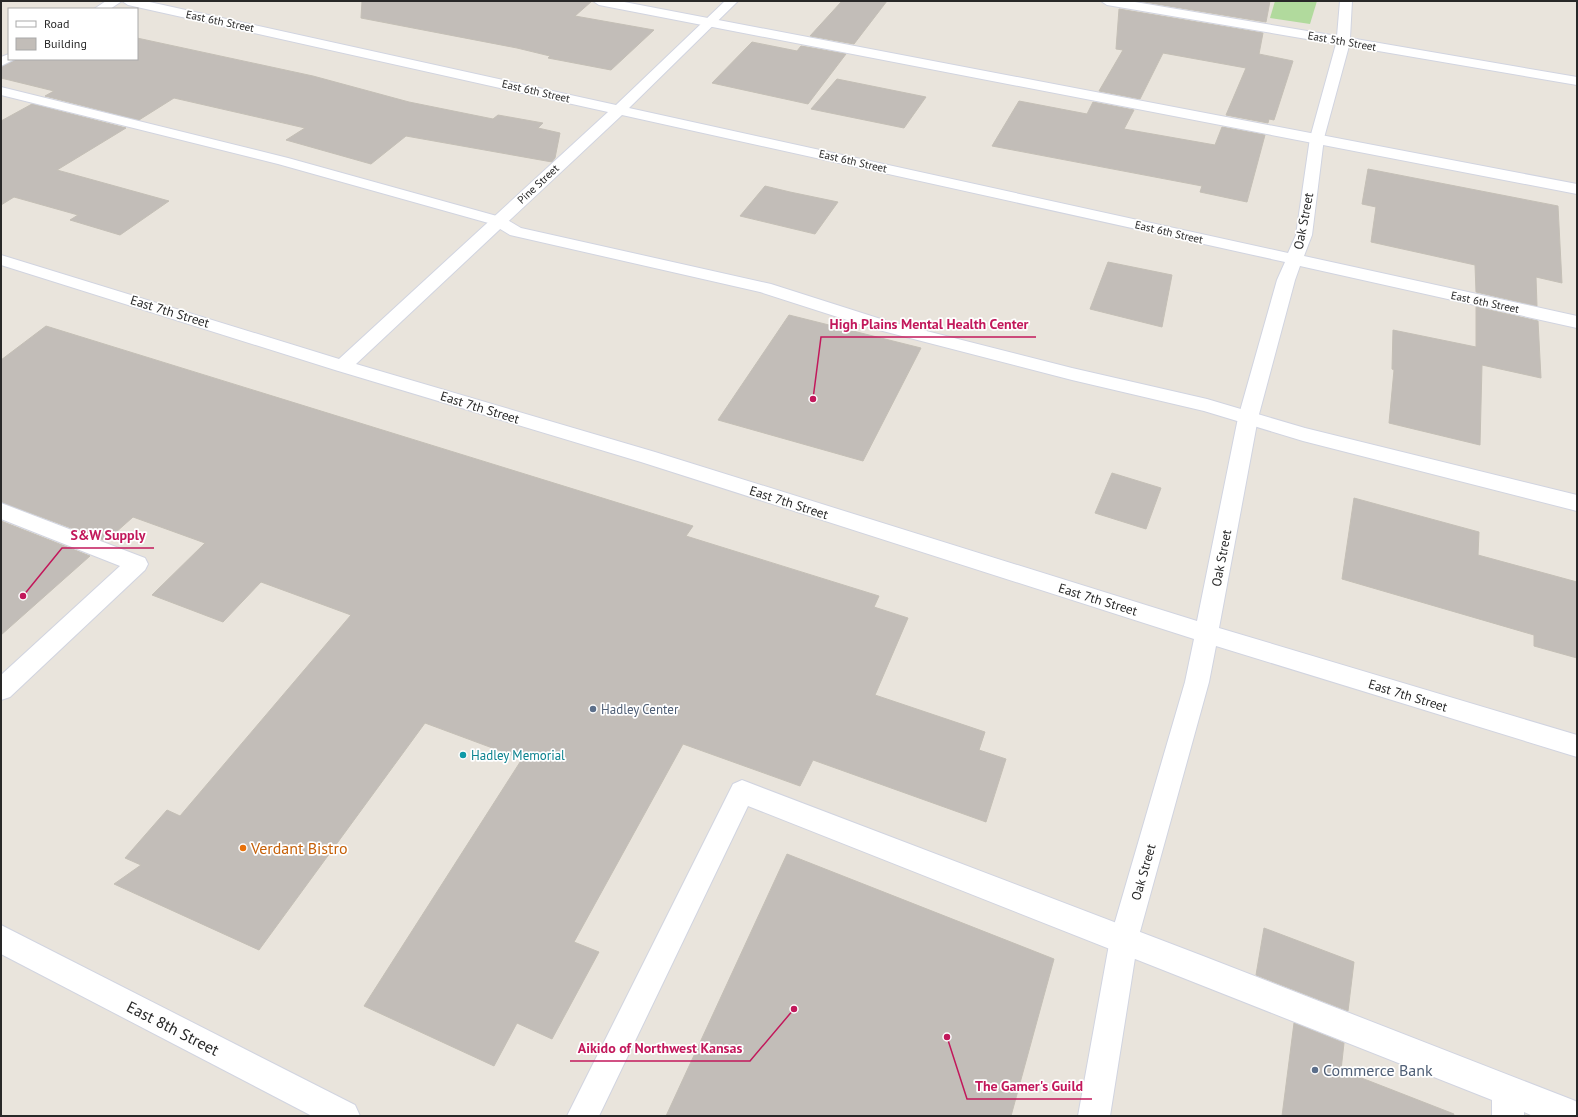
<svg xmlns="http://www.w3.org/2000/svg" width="1578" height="1117" font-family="'PT Sans',sans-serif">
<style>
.green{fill:#b1da9d}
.building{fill:#c2bdb8;stroke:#c4bfb6}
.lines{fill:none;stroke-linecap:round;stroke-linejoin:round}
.service-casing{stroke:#d1d4e0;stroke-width:2}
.minor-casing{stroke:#d1d4e0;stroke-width:2}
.secondary-casing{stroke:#d1d4e0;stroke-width:2}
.service{fill:#fff;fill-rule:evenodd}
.minor{fill:#fff;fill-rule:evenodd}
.secondary{fill:#fff;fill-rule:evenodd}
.service-dot{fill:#5c6f8a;stroke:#fff;stroke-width:1.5}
.culture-dot{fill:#0f9aa8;stroke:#fff;stroke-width:1.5}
.food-dot{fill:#e8710a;stroke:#fff;stroke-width:1.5}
.labels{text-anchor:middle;stroke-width:3.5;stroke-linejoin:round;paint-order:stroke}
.far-street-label{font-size:11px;fill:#282828;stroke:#fff}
.street-label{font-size:13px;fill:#282828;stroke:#fff}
.service-label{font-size:13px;fill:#4e5e75;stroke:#fff;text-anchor:start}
.culture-label{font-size:13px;fill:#0d838f;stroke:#fff;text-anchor:start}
.near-food-label{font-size:16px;fill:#c56008;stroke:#fff;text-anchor:start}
.near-street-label{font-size:16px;fill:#282828;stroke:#fff}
.near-service-label{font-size:16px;fill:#4e5e75;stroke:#fff;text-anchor:start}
.leader{fill:none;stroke:#c2185b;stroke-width:1.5}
.callout-dot{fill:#c2185b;stroke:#fff;stroke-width:1.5}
.callout-label{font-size:14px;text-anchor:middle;font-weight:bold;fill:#c2185b;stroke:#fff;stroke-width:3.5;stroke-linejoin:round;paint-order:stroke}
</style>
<rect width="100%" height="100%" fill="#e9e4dc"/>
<polygon class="green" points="1275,1 1317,1 1310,24 1270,18"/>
<g class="building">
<polygon points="362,1 592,1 575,16 654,30 611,70 548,58 550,56 517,48 361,18"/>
<polygon points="842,1 887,1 854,44 810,36"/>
<polygon points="1138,1 1270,1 1266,22"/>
<polygon points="1119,9 1263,33 1259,54 1293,61 1274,120 1269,119 1268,123 1226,115 1246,68 1163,53 1140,99 1099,91 1123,50 1116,49"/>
<polygon points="137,38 313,76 409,102 493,119 498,115 543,123 538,128 560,133 555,158 552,162 406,136 371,164 286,140 305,128 174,98 139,120 45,96 54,91 1,78 1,67 16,59 137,59"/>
<polygon points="752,42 797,51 801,46 846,54 808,104 712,83"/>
<polygon points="837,79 926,97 904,128 811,109"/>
<polygon points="1019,101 1087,114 1093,102 1134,110 1124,129 1215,145 1222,127 1265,135 1247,202 1200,192 1202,186 992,146"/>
<polygon points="32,104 126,128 57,170 169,201 120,235 70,220 78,215 14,197 1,205 1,121"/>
<polygon points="1368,169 1558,206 1562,283 1536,277 1537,306 1476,292 1475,265 1371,242 1376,207 1362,204"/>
<polygon points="765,186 790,192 838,202 815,234 740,216"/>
<polygon points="1108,262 1172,275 1162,327 1090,309"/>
<polygon points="1476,307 1538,321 1541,378 1482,365 1480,445 1389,423 1394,370 1392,369 1393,330 1476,347"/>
<polygon points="789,315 921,348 863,461 718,420"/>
<polygon points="46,326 693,526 686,536 879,596 874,607 908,618 875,695 985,732 979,750 1006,759 986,822 813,760 800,786 683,744 574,942 599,952 552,1039 517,1023 494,1066 364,1006 522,759 425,723 259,950 114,884 141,865 125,858 167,810 180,816 351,615 261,582 223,622 152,595 205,543 133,517 106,541 1,502 1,360"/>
<polygon points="1112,473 1161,488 1146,529 1095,513"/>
<polygon points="1354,498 1479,532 1478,555 1577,582 1577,658 1534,646 1534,635 1342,579"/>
<polygon points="1,521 90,556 1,635"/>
<polygon points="787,854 1054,959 1011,1116 666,1116"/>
<polygon points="1264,928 1354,962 1348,1011 1256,975"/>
<polygon points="1294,1023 1344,1043 1341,1070 1454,1114 1453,1116 1282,1116"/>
</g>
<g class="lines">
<defs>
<g id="service">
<polygon points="593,1 619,1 1577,184 1577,194 599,5"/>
<polygon points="1,87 288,158 504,218 521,228 771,284 887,321 1072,368 1207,399 1305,428 1577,495 1577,511 1303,441 1204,411 1072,380 875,329 760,292 510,235 492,224 278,164 1,95"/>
<polygon points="1,503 145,558 148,564 145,570 10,697 1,700 1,675 120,566 1,519"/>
<polygon points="742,780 1203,956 1573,1100 1577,1102 1577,1116 1533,1116 1524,1112 1524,1116 1492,1116 1492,1100 748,806 599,1116 567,1116 733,784"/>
</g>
<g id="minor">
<path d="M106,1H145L616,105L725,1H738L629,108L1288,253L1296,235L1310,138L1336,44L1107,5L1101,1H1129L1337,36L1340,1H1352L1350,38L1577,77V85L1349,46L1324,138L1312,235L1304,256L1577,316V328L1300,266L1295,280L1258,418L1219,628L1577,735V757L1216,646L1209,682L1138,939L1110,1116H1078L1110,939L1185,682L1194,639L641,462L335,370L1,265V255L339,359L608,112L128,5L122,1L110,9H94ZM622,115L1285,262L1277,280L1238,418L1197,621L655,452L356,364Z"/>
<polygon points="9,54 9,59 15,59 1,66 1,57"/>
</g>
<polygon id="secondary" points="1,925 355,1105 360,1116 312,1116 1,954"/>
</defs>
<use href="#service" class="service-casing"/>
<use href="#minor" class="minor-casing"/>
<use href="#secondary" class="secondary-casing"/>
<use href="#service" class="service"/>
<use href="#minor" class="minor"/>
<use href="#secondary" class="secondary"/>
</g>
<g class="service-dot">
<circle cx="593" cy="709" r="4"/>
<circle cx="1315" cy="1070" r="4"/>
</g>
<circle class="culture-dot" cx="463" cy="755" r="4"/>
<circle class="food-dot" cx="243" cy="848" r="4"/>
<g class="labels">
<g class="far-street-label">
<text transform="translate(220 21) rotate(12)" y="4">East 6th Street</text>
<text transform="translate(1342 41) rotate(10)" y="4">East 5th Street</text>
<text transform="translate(536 91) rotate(13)" y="4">East 6th Street</text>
<text transform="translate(853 161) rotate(13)" y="4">East 6th Street</text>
<text transform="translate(538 184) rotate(-43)" y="4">Pine Street</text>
<text transform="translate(1169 232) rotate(13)" y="4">East 6th Street</text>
<text transform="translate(1485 302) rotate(12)" y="4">East 6th Street</text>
</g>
<g class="street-label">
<text transform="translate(1303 221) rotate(-79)" y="5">Oak Street</text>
<text transform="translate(170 311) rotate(17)" y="5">East 7th Street</text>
<text transform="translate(480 407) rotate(17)" y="5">East 7th Street</text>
<text transform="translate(789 502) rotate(18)" y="5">East 7th Street</text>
<text transform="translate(1221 558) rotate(-79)" y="5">Oak Street</text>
<text transform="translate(1098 599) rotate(17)" y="5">East 7th Street</text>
<text transform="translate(1408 695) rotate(17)" y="5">East 7th Street</text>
<text transform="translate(1143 872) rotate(-74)" y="5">Oak Street</text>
</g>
<g class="service-label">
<text x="601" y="714">Hadley Center</text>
</g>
<g class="culture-label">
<text x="471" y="760">Hadley Memorial</text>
</g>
<g class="near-food-label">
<text x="251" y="854">Verdant Bistro</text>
</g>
<g class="near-street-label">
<text transform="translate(173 1028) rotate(27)" y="6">East 8th Street</text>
</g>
<g class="near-service-label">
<text x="1323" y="1076">Commerce Bank</text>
</g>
</g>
<path class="leader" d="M813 399L821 337H1036M23 596L62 548H154M794 1009L750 1061H570M947 1037L967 1099H1092"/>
<g class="callout-dot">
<circle cx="813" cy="399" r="4"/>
<circle cx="23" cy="596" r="4"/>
<circle cx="794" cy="1009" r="4"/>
<circle cx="947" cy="1037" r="4"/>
</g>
<g class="callout-label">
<text x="929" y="329">High Plains Mental Health Center</text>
<text x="108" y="540">S&amp;W Supply</text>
<text x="660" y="1053">Aikido of Northwest Kansas</text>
<text x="1029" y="1091">The Gamer's Guild</text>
</g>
<rect width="1578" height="1117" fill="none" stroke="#282828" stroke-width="4"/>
<rect x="8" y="8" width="130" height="52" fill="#ffffff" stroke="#a9a9a9"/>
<rect x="16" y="21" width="20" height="6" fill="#ffffff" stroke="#a9a9a9"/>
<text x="44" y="28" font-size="12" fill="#282828">Road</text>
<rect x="16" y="38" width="20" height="12" fill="#c2bdb8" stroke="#a9a9a9"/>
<text x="44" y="48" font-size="12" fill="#282828">Building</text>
</svg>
